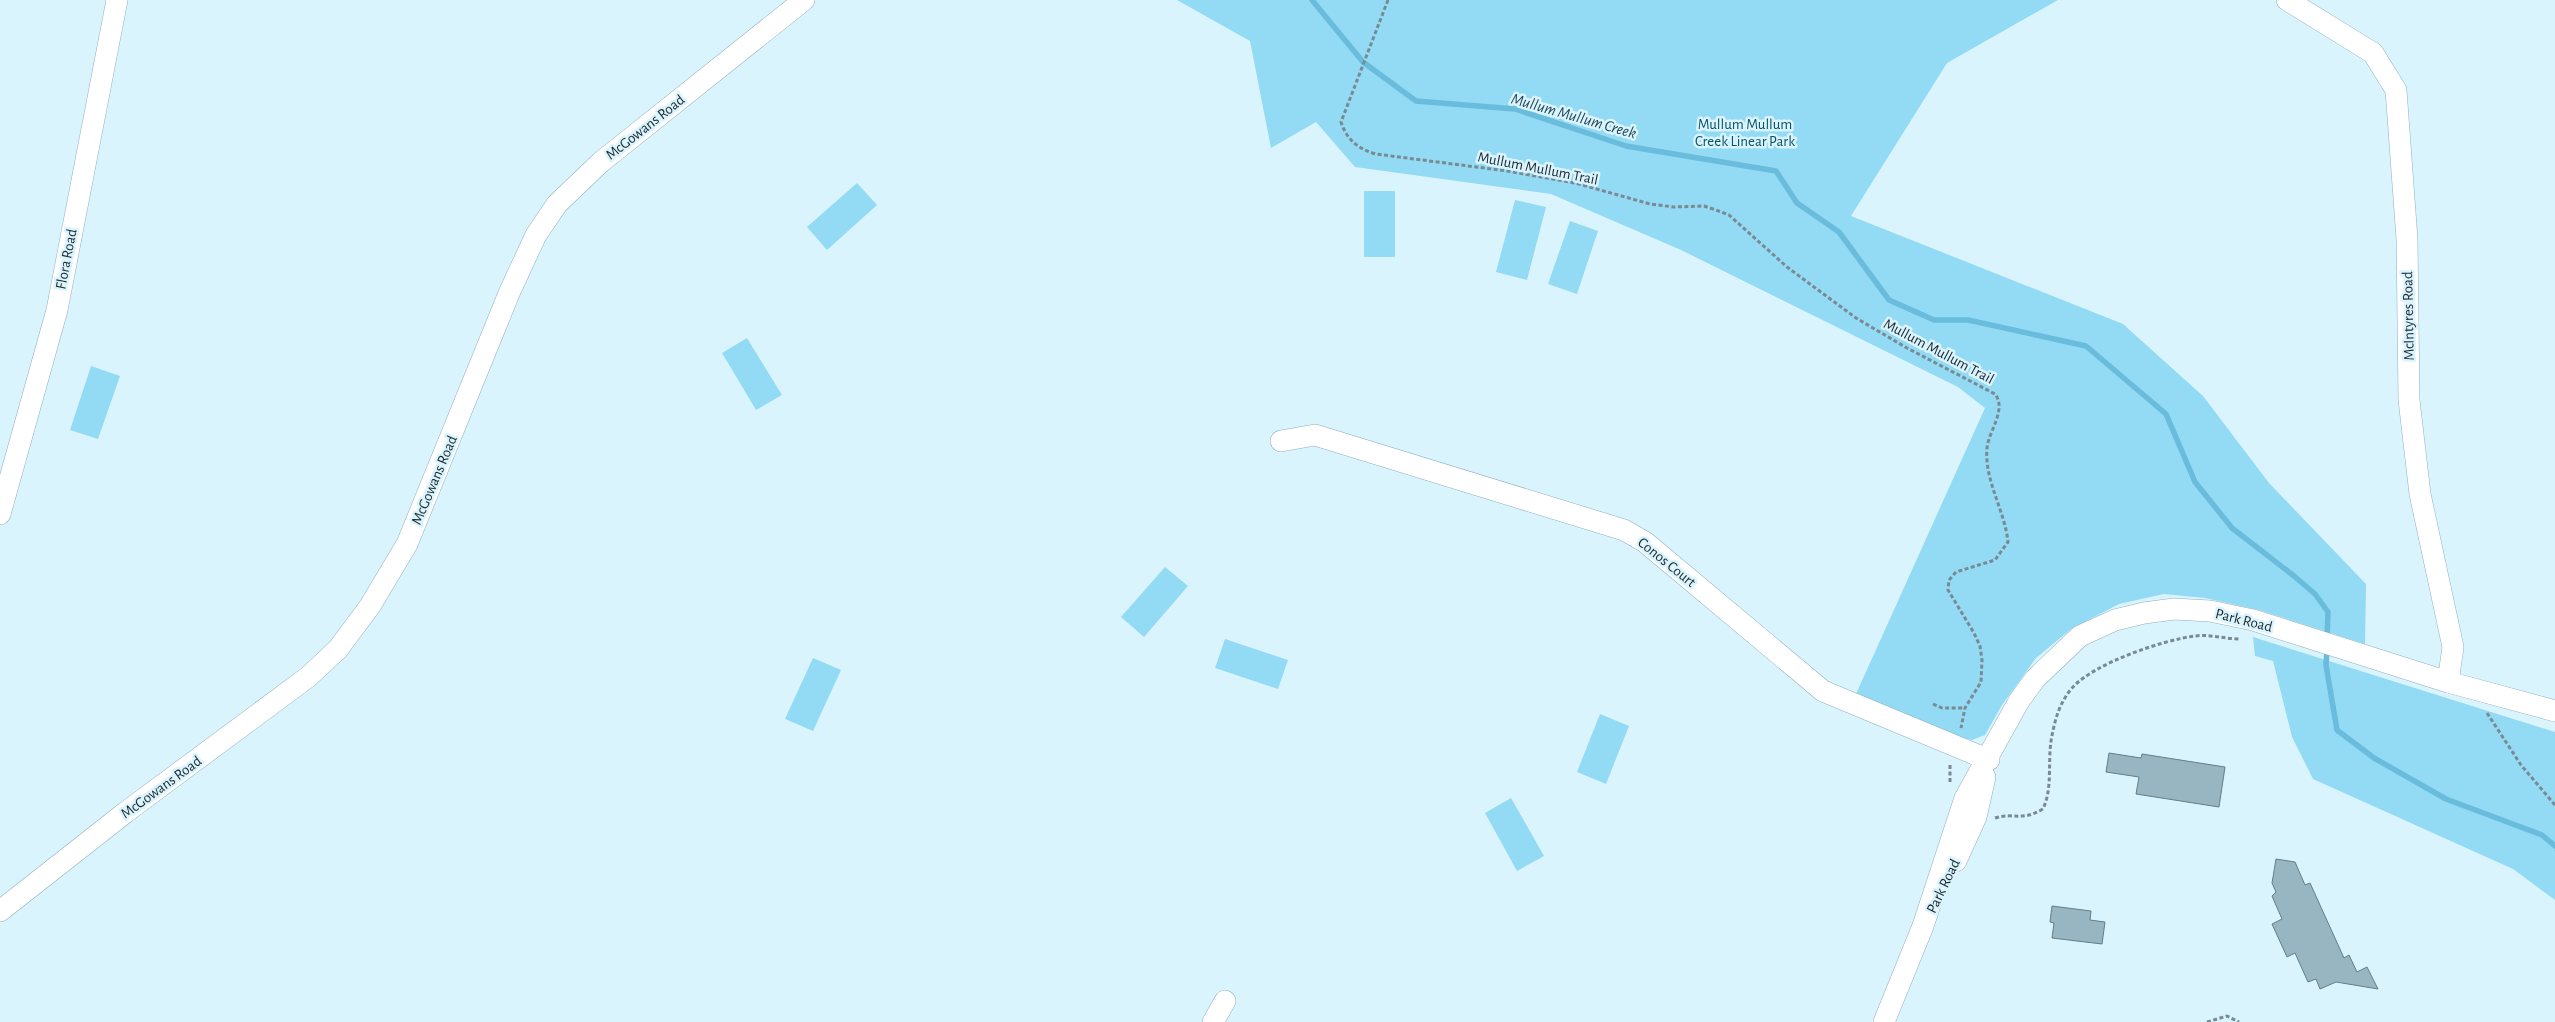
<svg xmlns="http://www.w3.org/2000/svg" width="2555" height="1022" font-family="'Alegreya Sans',sans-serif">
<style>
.green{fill:#93daf5}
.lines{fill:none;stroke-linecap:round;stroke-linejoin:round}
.stream{stroke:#69bcdb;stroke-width:5.5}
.building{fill:#97b6c2;stroke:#617e89}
.minor-casing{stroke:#91b0bc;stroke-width:22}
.path{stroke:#788b92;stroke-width:3;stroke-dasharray:4 2.5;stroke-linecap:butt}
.minor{stroke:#fff;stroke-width:21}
.labels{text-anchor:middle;stroke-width:5;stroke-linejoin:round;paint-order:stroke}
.park-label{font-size:15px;fill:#0a5268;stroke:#daf4fe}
.street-label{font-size:15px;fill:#1c282d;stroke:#daf4fe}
.water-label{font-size:16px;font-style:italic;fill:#214755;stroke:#daf4fe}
</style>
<rect width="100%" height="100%" fill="#daf4fe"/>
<g class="green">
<polygon points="1177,0 2058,0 1947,63 1851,216 2123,324 2203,396 2269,483 2366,584 2365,644 2259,610 2205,598 2164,594 2119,604 2071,629 2036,658 2002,705 1985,735 1972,740 1947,734 1856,694 1985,408 1958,387 1681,250 1551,194 1355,167 1316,122 1271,148 1250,41"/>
<polygon points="857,183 877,205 827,250 807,227"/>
<rect x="1364" y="191" width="31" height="66"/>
<polygon points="1515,200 1546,207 1527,280 1496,272"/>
<polygon points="1570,221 1598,231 1577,294 1548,284"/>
<polygon points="747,338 782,395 756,410 722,353"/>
<polygon points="91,366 120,376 98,439 70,430"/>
<polygon points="1165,567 1188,586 1144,637 1121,617"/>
<polygon points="2253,637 2555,732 2555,900 2513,869 2313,779 2292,737 2273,661 2255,656"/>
<polygon points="1225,639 1288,660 1278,689 1215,668"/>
<polygon points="813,658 841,670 813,731 785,719"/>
<polygon points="1600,714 1629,726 1606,784 1577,772"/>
<polygon points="1511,798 1544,856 1517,871 1485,813"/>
</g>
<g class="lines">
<g class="stream">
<polyline points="1312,0 1363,62 1416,101 1515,109 1626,146 1776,171 1797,203 1839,232 1889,300 1934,320 1968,320 2086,346 2166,414 2195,482 2232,528 2294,576 2315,594 2328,612 2327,639"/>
<polyline points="2327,649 2326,665 2337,730 2374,758 2446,799 2542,835 2555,846"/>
</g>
</g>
<g class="building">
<polygon points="2109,753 2141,758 2142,754 2225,767 2219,807 2136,794 2139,777 2106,772"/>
<polygon points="2276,859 2295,862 2305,885 2310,883 2344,958 2349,955 2357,972 2367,967 2378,989 2336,982 2320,989 2316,979 2308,982 2295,953 2287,957 2272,924 2282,919 2272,896 2276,892 2272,883"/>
<polygon points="2052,906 2091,911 2090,920 2105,922 2102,944 2052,938 2054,923 2050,922"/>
</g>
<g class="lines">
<defs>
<g id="minor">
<polyline points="2287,0 2373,53 2396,90 2407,239 2409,400 2420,494 2453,647 2448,682"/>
<polyline points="1281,441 1315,435 1624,530 1645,542 1823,691 1989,760"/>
<polyline points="0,514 57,310 117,0"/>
<polyline points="1956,861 1976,817 1985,777"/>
<polyline points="0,911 126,812 308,677 338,649 370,606 407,544 510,291 536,235 557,204 601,162 804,0"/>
<polyline points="1213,1022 1225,1001"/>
<polyline points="1884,1022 1923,926 1965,798 2019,701 2035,679 2080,636 2115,620 2144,613 2174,609 2210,611 2253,620 2448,682 2555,711"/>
</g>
</defs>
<use href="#minor" class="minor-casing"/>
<g class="path">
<path d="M1388,0L1341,122C1347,140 1358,149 1376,154L1507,171L1575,183L1650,204L1674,207L1704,206L1716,210L1729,215L1787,267L1856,318L1907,348L1995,394C2007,410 1989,430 1987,448C1984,480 2005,511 2008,542L1995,560L1956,572L1949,580L1948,590L1974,633L1980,646L1982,660L1981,682L1965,708L1961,728"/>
<polyline points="1933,704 1942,708 1965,708"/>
<polyline points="2487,713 2521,765 2555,805"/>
<polyline points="1950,782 1950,765"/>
<path d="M1995,818C2015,812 2021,822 2043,809C2054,785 2046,758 2053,731C2056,715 2062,699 2073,687C2095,663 2163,640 2195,636C2210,634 2225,639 2240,639"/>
<polyline points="2207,1022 2227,1016 2239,1022"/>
</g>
<use href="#minor" class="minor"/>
</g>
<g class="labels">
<g class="park-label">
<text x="1745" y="129">Mullum Mullum<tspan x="1745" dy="17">Creek Linear Park</tspan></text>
</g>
<g class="street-label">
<text transform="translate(645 127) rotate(-38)" y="5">McGowans Road</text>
<text transform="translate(1538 168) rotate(11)" y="5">Mullum Mullum Trail</text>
<text transform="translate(66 259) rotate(-79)" y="5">Flora Road</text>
<text transform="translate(2408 316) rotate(-91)" y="5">McIntyres Road</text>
<text transform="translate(1939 351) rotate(28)" y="5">Mullum Mullum Trail</text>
<text transform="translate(434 480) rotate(-67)" y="5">McGowans Road</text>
<text transform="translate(1667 562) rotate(39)" y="5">Conos Court</text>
<text transform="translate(2244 620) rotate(14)" y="5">Park Road</text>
<text transform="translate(161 787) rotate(-36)" y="5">McGowans Road</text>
<text transform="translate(1943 886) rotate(-64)" y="5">Park Road</text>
</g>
<g class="water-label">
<text transform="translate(1574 115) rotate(16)" y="6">Mullum Mullum Creek</text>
</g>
</g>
</svg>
